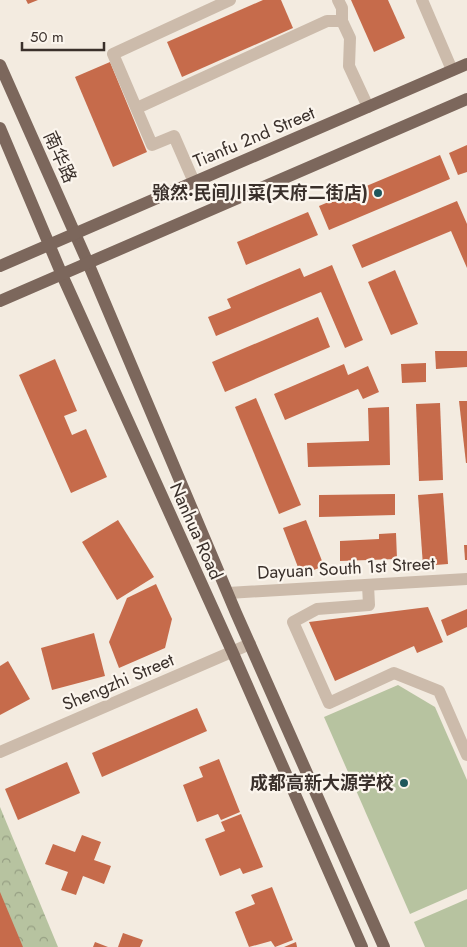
<svg xmlns="http://www.w3.org/2000/svg" width="467" height="947" font-family="Jost,'Noto Sans SC',sans-serif">
<style>
.park{fill:url(#park-crowns)}
.pitch{fill:#b7c3a0}
.building{fill:#c66b4b}
.lines{fill:none;stroke-linecap:round;stroke-linejoin:round}
.minor{stroke:#ccbbab;stroke-width:12}
.major{stroke:#7c675c;stroke-width:12}
.poi-dot{fill:#1f575c;stroke:#fbf5ed;stroke-width:2}
.labels{text-anchor:middle;stroke-width:4.5;stroke-linejoin:round;paint-order:stroke}
.street-label{font-size:18px;fill:#3a302b;stroke:#fbf5ed}
.poi-label{font-size:18px;font-weight:bold;fill:#3a302b;stroke:#fbf5ed;text-anchor:end}
</style>
<defs>
<pattern id="park-crowns" width="20" height="18" patternUnits="userSpaceOnUse" patternTransform="scale(1.25)"><rect width="20" height="18" fill="#b7c3a0"/><path d="M2 6a3 3 0 1 1 6 0M12 15a3 3 0 1 1 6 0" fill="none" stroke="#969f83"/></pattern>
</defs>
<rect width="100%" height="100%" fill="#f3ebe0"/>
<polygon class="park" points="0,807 58,947 0,947"/>
<g class="pitch">
<polygon points="398,685 435,707 467,780 467,889 410,914 324,717"/>
<polygon points="467,899 467,947 425,947 414,922"/>
</g>
<g class="building">
<polygon points="26,0 38,0 28,4"/>
<polygon points="263,0 281,0 293,28 182,77 167,42"/>
<polygon points="351,0 388,0 405,38 374,52"/>
<polygon points="110,62 147,152 113,167 75,77"/>
<polygon points="467,145 467,172 458,175 449,153"/>
<polygon points="440,155 450,179 329,230 319,206"/>
<polygon points="457,201 467,224 467,268 451,231 362,268 352,245"/>
<polygon points="308,212 318,235 246,265 237,242"/>
<polygon points="332,265 363,340 345,348 321,292 216,336 208,317 231,308 227,299 300,268 304,277"/>
<polygon points="395,270 418,324 391,335 368,282"/>
<polygon points="318,317 330,347 225,392 212,362"/>
<polygon points="435,351 467,351 467,367 436,369"/>
<polygon points="55,359 77,411 64,416 72,435 86,429 107,477 71,493 19,375"/>
<polygon points="426,363 426,382 402,383 401,364"/>
<polygon points="344,364 348,375 368,366 379,392 363,399 358,389 285,420 274,394"/>
<polygon points="256,398 301,505 279,514 235,407"/>
<polygon points="459,401 467,401 467,463 466,463"/>
<polygon points="440,403 443,480 419,481 416,404"/>
<polygon points="389,407 390,465 308,467 307,443 369,441 368,408"/>
<polygon points="443,493 448,564 423,566 418,495"/>
<polygon points="395,494 395,515 319,517 319,495"/>
<polygon points="118,520 154,577 117,600 82,542"/>
<polygon points="306,520 324,566 301,575 283,528"/>
<polygon points="396,533 397,559 340,561 340,541 379,539 379,534"/>
<polygon points="464,545 467,545 467,560 465,560"/>
<polygon points="156,584 172,619 165,648 119,668 109,642 127,598"/>
<polygon points="428,607 443,642 417,653 414,646 335,681 309,622"/>
<polygon points="467,609 467,627 447,636 441,620"/>
<polygon points="94,633 105,676 52,690 41,648"/>
<polygon points="8,661 30,699 0,715 0,666"/>
<polygon points="197,708 207,731 102,777 92,753"/>
<polygon points="219,759 240,812 221,820 218,814 197,822 183,785 203,777 199,767"/>
<polygon points="67,762 80,793 18,820 5,789"/>
<polygon points="241,814 263,867 243,874 240,868 220,876 205,839 225,831 221,822"/>
<polygon points="82,835 101,842 94,860 111,866 104,884 83,876 76,895 61,890 68,872 45,864 53,844 75,852"/>
<polygon points="272,887 293,940 275,947 271,941 249,947 235,912 255,904 251,895"/>
<polygon points="0,892 23,947 0,947"/>
<polygon points="123,933 143,940 140,947 118,947"/>
<polygon points="95,942 108,947 93,947"/>
<polygon points="296,942 297,947 284,947"/>
</g>
<g class="lines">
<g class="minor">
<polyline points="338,0 342,8 342,21 350,38 349,66 368,107"/>
<polyline points="422,0 452,70"/>
<polyline points="137,108 327,21 342,21"/>
<polyline points="194,182 174,136 152,145 113,54 230,0"/>
<polyline points="368,585 369,605 317,609 293,622 329,703 394,673 439,691 467,755"/>
<polyline points="228,593 467,579"/>
<polyline points="0,752 250,644"/>
</g>
<g class="major">
<polyline points="0,65 88,263 236,613 384,947"/>
<polyline points="0,128 62,275 232,651 362,947"/>
<polyline points="0,266 467,64"/>
<polyline points="0,301 467,99"/>
</g>
</g>
<g class="poi-dot">
<circle cx="378" cy="193" r="5"/>
<circle cx="404" cy="783" r="5"/>
</g>
<g class="labels">
<g class="street-label">
<text transform="translate(254 137) rotate(-23)" y="6">Tianfu 2nd Street</text>
<text transform="translate(60 157) rotate(66)" y="6">南华路</text>
<text transform="translate(196 531) rotate(66)" y="6">Nanhua Road</text>
<text transform="translate(346 568) rotate(-3)" y="6">Dayuan South 1st Street</text>
<text transform="translate(118 682) rotate(-23)" y="6">Shengzhi Street</text>
</g>
<g class="poi-label">
<text x="368" y="199">飸然·民间川菜(天府二街店)</text>
<text x="394" y="789">成都高新大源学校</text>
</g>
</g>
<path d="M22 42v8h82v-8" fill="none" stroke="#3a302b" stroke-width="2.5"/>
<text x="30" y="42" font-size="15" fill="#3a302b" stroke="#fbf5ed" stroke-width="4" paint-order="stroke">50 m</text>
</svg>
